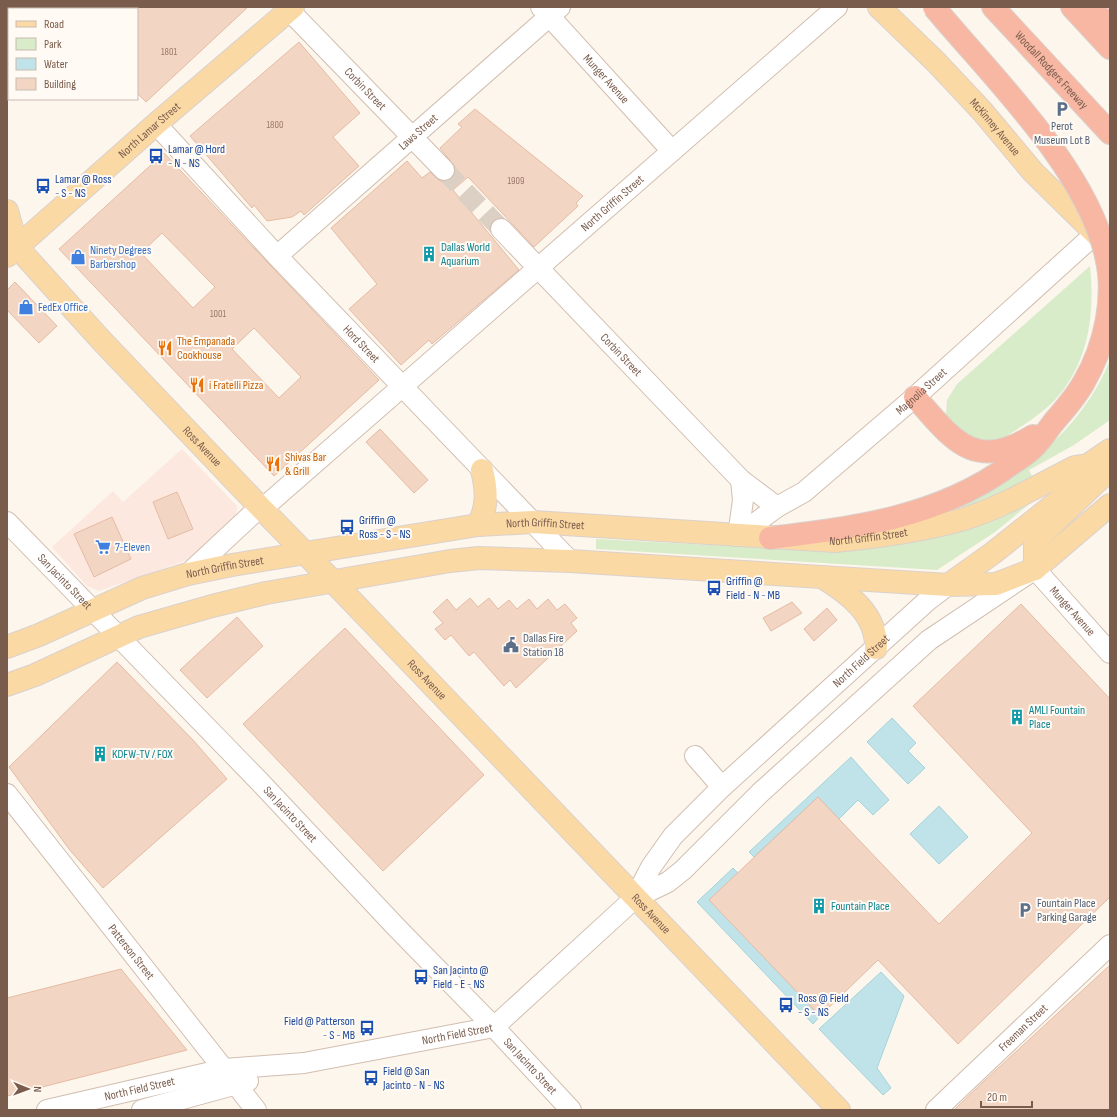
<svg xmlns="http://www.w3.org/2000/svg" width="1117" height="1117" font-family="'Sofia Sans Condensed',sans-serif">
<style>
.commercial{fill:#fde8e0}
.green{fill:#d8ecc9}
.water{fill:#bfe3e8;stroke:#a5d3da}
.building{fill:#f3d5c3;stroke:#e6bba3;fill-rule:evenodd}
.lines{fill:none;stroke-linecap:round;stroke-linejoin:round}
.minor-tunnel{stroke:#dcd0c4;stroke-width:20;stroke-dasharray:20 10;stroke-linecap:butt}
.minor-casing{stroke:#d1beb0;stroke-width:22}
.major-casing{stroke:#dad1cd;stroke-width:24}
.highway-casing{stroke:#dad1cd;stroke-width:24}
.minor{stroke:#fff;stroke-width:20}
.major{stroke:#fbd9a5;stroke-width:22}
.highway{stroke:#f7b7a3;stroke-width:22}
.highway-bridge-casing{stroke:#dad1cd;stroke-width:24;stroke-linecap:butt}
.highway-bridge{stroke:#f7b7a3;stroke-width:22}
.labels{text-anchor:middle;stroke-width:4;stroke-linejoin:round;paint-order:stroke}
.number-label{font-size:10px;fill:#987a6a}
.street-label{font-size:12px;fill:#7a5c4d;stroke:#fffaf3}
.service-label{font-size:12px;fill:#4e5e75;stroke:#fffaf3;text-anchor:start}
.transit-label{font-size:12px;fill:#164399;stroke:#fffaf3;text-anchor:start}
.culture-label{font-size:12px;fill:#0d838f;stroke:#fffaf3;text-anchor:start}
.shop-label{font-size:12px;fill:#366cbe;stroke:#fffaf3;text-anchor:start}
.food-label{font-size:12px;fill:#c56008;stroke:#fffaf3;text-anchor:start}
</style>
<rect width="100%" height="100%" fill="#fdf6ec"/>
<g class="commercial">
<polygon points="7,7 31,7 30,9 9,9 9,33 7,34"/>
<polygon points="182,449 237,506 236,518 190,559 99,591 87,586 52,547 113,491 123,502"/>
</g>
<g class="green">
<path d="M1090,266C1095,312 1089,358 1060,394C1044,414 1017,429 996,443L967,437L952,427L946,415L947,400L957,384Z"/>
<path d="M1110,359V420L1074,445L1029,470L1033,478L970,505L936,515C968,496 1001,479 1033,458C1064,438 1098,394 1110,359Z"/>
<polygon points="1044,492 995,532 937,570 596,549 596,539 807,550 844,548"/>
</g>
<g class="water">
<polygon points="892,718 916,743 908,751 925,768 908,784 867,742"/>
<polygon points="851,757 889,800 873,815 858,800 839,819 818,797 754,857 749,852"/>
<polygon points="939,806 968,837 939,864 910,834"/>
<polygon points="733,868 738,873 710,900 820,1016 813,1024 697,902"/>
<polygon points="881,972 904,996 877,1068 891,1088 883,1095 819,1029"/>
</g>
<g class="building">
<polygon points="137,7 248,7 146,102 137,93"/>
<polygon points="299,42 360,113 333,137 359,166 304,215 301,211 292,217 267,221 254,205 252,208 190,136"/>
<polygon points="475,109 583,196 576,203 578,206 534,247 468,177 453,190 519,270 432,344 429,340 401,365 349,309 377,284 331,228 407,161 422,178 430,172 440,181 446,181 452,178 455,173 455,167 440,148 462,127 458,124"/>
<path d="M164,153L379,380L274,476L59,249ZM162,233L215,287L193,308L141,253ZM254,328L301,377L279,398L232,349Z"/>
<polygon points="15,282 57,326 39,343 7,310 7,290"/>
<polygon points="380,429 428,480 414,493 366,442"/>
<polygon points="177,492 193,529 168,539 153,502"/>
<polygon points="112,517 131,559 94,577 74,534"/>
<polygon points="470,598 478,607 489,598 498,609 509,600 517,609 529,599 537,609 548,599 557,610 565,604 577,618 571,623 577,631 516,688 510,680 504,686 474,652 469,656 451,635 445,640 435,629 443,623 433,612 447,599 456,610"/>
<polygon points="792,602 802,613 771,631 763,618"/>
<polygon points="1021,604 1110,699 1110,897 958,1044 878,960 820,1016 709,900 818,797 939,924 1032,833 913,706"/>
<polygon points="827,608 837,620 814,641 804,629"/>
<polygon points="237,617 263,646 207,698 180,670"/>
<polygon points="345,628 484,775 383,871 243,724"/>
<polygon points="117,662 193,740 227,779 103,888 69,849 9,767"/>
<polygon points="1110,965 1110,1110 954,1110 982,1083"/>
<polygon points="121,969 187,1050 7,1096 7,998"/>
</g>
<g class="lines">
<polyline class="minor-tunnel" points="444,170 501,229"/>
<defs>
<g id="minor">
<path id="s1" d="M286,7L444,170"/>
<path id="s2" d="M541,7L672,151"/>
<path id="s3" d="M156,124L277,256L570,561"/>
<path id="s4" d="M501,229L741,480L777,507"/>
<path id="s5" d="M277,256L560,7"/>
<path id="s6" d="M262,509L837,7"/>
<path id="s7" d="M7,522L259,781L397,928L494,1027L571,1110"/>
<path id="s8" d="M738,536L777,507L804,492L915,397L1095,234"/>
<polyline points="738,536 743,500 741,480"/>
<polyline points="188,574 260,507"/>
<polyline points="695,756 722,787"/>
<path id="s9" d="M7,794L256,1110"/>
<path id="s10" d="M635,898L651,867L673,836L722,787L927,601L948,585"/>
<path id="s11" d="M47,1110L207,1073L224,1069L304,1063L494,1027L635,898L668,882L683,870L760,793L929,640L1035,569L1110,653"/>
<polyline points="142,1110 248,1081"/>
<path id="s12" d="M936,1110L1110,945"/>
</g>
<g id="major">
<path id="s13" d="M879,7L936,62L982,111L1033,172L1103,241"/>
<polyline points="7,211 17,247"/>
<path id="s14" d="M7,239L17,247L101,340L260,507L348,597L839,1110"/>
<path id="s15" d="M7,256L156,124L293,7"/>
<path d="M478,525C488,506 487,491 482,470"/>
<polyline points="1035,569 1035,546 1040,536 1106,473 1110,467"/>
<path d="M822,577C848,593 877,614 876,648"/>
<polyline points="948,585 993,553 1056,503 1081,482 1088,465 1110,450"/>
<path id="s16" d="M7,647L39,635L142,588L188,574L232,565L478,525L533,522L835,541C879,537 922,531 964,519C1003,507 1039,485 1075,467L1088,465"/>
<polyline points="7,685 35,675 139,627 212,606 266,593 450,561 479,558 570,561 948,585 996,584 1035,569 1110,505"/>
</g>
<g id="highway">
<path id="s17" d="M993,7L1110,133"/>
<polyline points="1072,7 1110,48"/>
<polyline points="1076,8 1110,22"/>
<path d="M915,397C953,440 974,472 1033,436"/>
<path d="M770,538C854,528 940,517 1010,465C1017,460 1026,455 1032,449C1040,442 1046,432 1053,423"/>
</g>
</defs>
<use href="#minor" class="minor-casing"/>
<use href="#major" class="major-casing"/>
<use href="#highway" class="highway-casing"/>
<use href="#minor" class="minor"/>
<use href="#major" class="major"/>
<use href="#highway" class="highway"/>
<defs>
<path id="highway-bridge" d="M934,7C992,77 1086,167 1106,256C1116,297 1105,346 1084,382C1076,397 1064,410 1053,423"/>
</defs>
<use href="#highway-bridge" class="highway-bridge-casing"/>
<use href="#highway-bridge" class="highway-bridge"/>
</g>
<defs>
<symbol id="parking-bare" viewBox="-9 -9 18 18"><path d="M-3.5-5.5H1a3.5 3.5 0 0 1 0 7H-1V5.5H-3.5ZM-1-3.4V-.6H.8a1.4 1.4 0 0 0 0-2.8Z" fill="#5c6f8a" stroke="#fffaf3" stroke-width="2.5" paint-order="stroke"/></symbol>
<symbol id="bus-bare" viewBox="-9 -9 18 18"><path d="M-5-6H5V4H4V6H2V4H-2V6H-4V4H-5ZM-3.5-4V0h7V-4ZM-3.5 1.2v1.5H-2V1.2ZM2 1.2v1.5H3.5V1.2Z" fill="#1a4fb4" stroke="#fffaf3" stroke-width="2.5" paint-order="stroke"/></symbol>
<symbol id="building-bare" viewBox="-9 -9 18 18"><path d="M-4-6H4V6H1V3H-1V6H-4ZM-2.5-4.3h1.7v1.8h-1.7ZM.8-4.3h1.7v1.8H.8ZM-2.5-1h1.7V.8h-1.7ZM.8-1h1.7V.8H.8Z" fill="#0f9aa8" stroke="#fffaf3" stroke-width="2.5" paint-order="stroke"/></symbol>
<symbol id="shop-bare" viewBox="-9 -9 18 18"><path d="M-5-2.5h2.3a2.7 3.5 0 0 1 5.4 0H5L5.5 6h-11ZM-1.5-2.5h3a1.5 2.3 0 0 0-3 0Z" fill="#3f7fe0" stroke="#fffaf3" stroke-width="2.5" paint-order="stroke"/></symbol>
<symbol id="restaurant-bare" viewBox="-9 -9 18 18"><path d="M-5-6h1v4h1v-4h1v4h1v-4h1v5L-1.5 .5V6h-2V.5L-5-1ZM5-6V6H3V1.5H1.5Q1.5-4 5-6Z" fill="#e8710a" stroke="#fffaf3" stroke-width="2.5" paint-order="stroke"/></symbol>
<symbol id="supermarket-bare" viewBox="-9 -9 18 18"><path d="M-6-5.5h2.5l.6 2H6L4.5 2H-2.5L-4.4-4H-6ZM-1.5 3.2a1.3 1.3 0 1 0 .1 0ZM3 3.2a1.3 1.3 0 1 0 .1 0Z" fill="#3f7fe0" stroke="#fffaf3" stroke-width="2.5" paint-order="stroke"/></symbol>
<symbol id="civic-bare" viewBox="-9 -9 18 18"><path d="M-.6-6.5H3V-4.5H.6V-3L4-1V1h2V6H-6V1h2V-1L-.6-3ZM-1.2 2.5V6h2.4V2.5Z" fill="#5c6f8a" stroke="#fffaf3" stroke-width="2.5" paint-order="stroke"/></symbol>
</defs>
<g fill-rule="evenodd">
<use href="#parking-bare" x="1051" y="98" width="22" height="22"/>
<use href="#bus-bare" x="145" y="145" width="22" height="22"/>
<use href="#bus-bare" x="32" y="175" width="22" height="22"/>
<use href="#building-bare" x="418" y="243" width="22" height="22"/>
<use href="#shop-bare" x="67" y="246" width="22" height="22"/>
<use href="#shop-bare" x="15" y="296" width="22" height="22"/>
<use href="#restaurant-bare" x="154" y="337" width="22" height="22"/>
<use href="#restaurant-bare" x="186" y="374" width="22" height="22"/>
<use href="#restaurant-bare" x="262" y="453" width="22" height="22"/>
<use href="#bus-bare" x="336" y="516" width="22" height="22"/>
<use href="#supermarket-bare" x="92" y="536" width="22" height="22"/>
<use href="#bus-bare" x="703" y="577" width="22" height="22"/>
<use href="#civic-bare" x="500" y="634" width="22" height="22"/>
<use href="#building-bare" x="1006" y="706" width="22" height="22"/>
<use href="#building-bare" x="89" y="743" width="22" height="22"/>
<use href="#building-bare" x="808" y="895" width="22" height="22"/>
<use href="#parking-bare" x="1014" y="899" width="22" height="22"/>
<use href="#bus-bare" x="410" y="966" width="22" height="22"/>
<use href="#bus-bare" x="775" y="994" width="22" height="22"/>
<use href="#bus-bare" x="356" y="1017" width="22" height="22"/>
<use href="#bus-bare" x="360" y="1067" width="22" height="22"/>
</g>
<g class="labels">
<g class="number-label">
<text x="169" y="55">1801</text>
<text x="275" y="128">1800</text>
<text x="516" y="184">1909</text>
<text x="218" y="317">1001</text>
</g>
<g class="street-label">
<text dy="4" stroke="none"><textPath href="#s17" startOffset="86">Woodall Rodgers Freeway</textPath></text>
<text dy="4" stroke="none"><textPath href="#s2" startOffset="97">Munger Avenue</textPath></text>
<text dy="4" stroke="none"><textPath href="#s1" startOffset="114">Corbin Street</textPath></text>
<text dy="4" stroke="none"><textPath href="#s13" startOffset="167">McKinney Avenue</textPath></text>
<text dy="4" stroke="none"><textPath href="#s15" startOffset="190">North Lamar Street</textPath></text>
<text dy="4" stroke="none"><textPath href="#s5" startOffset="188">Laws Street</textPath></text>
<text dy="4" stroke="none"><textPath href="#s6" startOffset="465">North Griffin Street</textPath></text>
<text dy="4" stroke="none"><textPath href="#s3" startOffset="301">Hord Street</textPath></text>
<text dy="4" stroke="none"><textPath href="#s4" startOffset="174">Corbin Street</textPath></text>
<text dy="4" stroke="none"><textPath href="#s8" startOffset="234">Magnolia Street</textPath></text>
<text dy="4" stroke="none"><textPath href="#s14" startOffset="285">Ross Avenue</textPath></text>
<text dy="4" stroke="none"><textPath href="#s16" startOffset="557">North Griffin Street</textPath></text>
<text dy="4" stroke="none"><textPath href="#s16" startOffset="881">North Griffin Street</textPath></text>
<text dy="4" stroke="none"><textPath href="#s16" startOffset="233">North Griffin Street</textPath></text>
<text dy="4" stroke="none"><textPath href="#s7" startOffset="83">San Jacinto Street</textPath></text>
<text dy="4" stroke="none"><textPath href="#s11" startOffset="1223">Munger Avenue</textPath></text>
<text dy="4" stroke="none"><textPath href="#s10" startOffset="330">North Field Street</textPath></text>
<text dy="4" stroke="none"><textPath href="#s14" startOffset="609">Ross Avenue</textPath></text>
<text dy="4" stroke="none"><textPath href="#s7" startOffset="407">San Jacinto Street</textPath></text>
<text dy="4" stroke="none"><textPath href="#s14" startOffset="933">Ross Avenue</textPath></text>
<text dy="4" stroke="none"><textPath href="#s9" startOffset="201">Patterson Street</textPath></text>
<text dy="4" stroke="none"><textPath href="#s12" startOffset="120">Freeman Street</textPath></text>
<text dy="4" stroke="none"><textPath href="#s11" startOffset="418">North Field Street</textPath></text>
<text dy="4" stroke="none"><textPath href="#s7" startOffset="755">San Jacinto Street</textPath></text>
<text dy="4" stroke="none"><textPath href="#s11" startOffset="95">North Field Street</textPath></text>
</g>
<g class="service-label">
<text x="1062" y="130" text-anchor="middle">Perot<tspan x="1062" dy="14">Museum Lot B</tspan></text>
<text x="523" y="642">Dallas Fire<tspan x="523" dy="14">Station 18</tspan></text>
<text x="1037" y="907">Fountain Place<tspan x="1037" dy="14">Parking Garage</tspan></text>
</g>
<g class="transit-label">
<text x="168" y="153">Lamar @ Hord<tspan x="168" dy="14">- N - NS</tspan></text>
<text x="55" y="183">Lamar @ Ross<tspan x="55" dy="14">- S - NS</tspan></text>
<text x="359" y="524">Griffin @<tspan x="359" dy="14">Ross - S - NS</tspan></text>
<text x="726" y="585">Griffin @<tspan x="726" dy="14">Field - N - MB</tspan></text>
<text x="433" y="974">San Jacinto @<tspan x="433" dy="14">Field - E - NS</tspan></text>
<text x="798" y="1002">Ross @ Field<tspan x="798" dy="14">- S - NS</tspan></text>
<text x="355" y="1025" text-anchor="end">Field @ Patterson<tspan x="355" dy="14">- S - MB</tspan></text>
<text x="383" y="1075">Field @ San<tspan x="383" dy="14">Jacinto - N - NS</tspan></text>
</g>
<g class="culture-label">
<text x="441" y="251">Dallas World<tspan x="441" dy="14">Aquarium</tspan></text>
<text x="1029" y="714">AMLI Fountain<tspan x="1029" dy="14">Place</tspan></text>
<text x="112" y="758">KDFW-TV / FOX</text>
<text x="831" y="910">Fountain Place</text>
</g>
<g class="shop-label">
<text x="90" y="254">Ninety Degrees<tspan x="90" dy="14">Barbershop</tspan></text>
<text x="38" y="311">FedEx Office</text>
<text x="115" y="551">7-Eleven</text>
</g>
<g class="food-label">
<text x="177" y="345">The Empanada<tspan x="177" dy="14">Cookhouse</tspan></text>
<text x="209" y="389">i Fratelli Pizza</text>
<text x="285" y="461">Shivas Bar<tspan x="285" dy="14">&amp; Grill</tspan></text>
</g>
</g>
<rect width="1117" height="1117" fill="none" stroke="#7a5c4d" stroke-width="16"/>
<rect x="8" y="8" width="130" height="92" fill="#fffaf3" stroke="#cabbb1"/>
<rect x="16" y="21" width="20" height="6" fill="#fbd9a5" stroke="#cabbb1"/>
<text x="44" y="28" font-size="12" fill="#7a5c4d">Road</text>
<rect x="16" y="38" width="20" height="12" fill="#d8ecc9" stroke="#cabbb1"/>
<text x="44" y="48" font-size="12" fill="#7a5c4d">Park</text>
<rect x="16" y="58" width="20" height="12" fill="#bfe3e8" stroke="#cabbb1"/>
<text x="44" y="68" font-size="12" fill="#7a5c4d">Water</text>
<rect x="16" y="78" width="20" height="12" fill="#f3d5c3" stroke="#cabbb1"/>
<text x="44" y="88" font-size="12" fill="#7a5c4d">Building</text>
<g transform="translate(28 1089) rotate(91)" stroke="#fffaf3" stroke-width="3" paint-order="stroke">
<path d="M0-3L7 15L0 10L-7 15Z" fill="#7a5c4d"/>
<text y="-6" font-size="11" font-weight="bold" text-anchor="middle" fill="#7a5c4d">N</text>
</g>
<path d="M981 1101v6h51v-6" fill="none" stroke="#7a5c4d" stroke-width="2"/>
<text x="987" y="1101" font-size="12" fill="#7a5c4d" stroke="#fffaf3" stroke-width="3" paint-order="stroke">20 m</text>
</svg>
